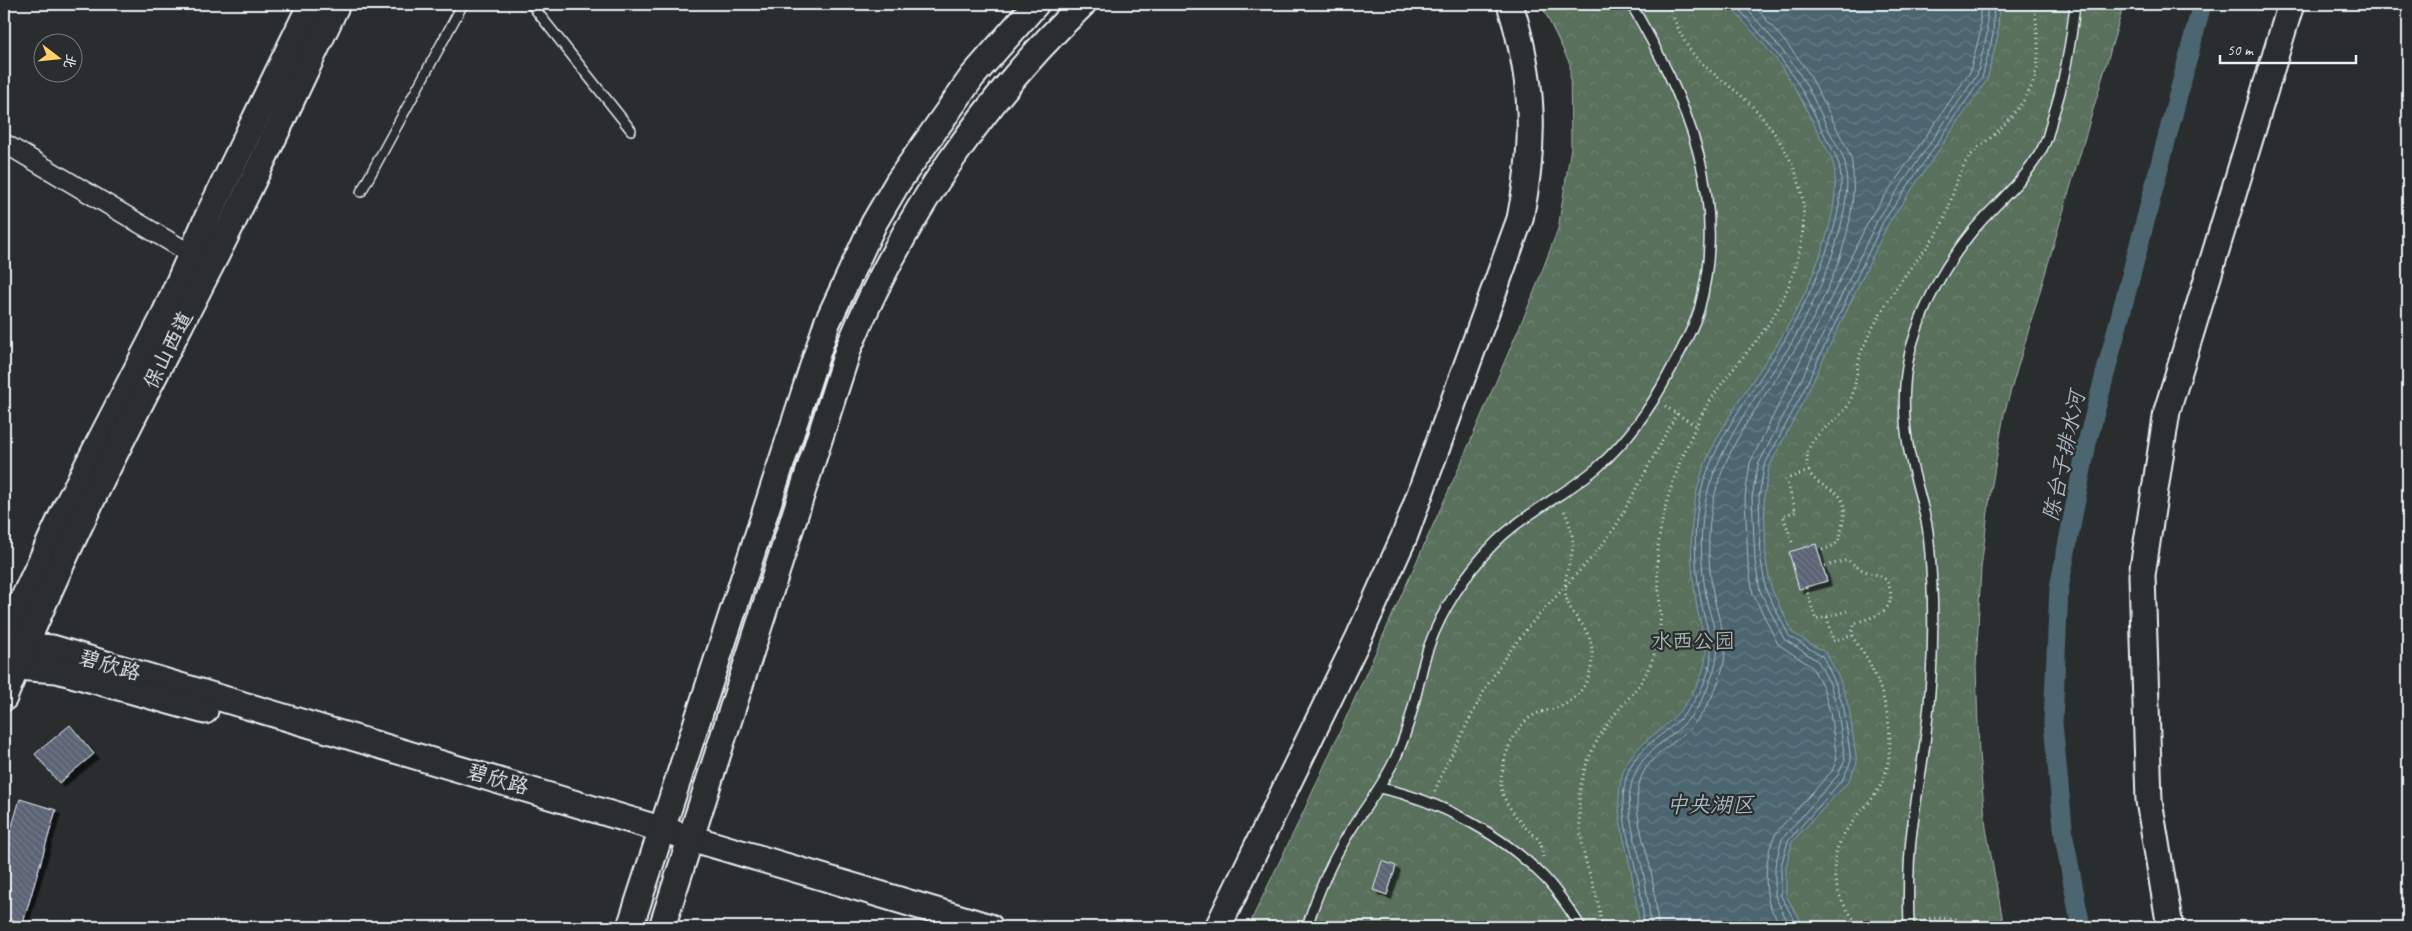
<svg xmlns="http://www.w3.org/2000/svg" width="2412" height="931" font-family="Caveat,'LXGW WenKai TC',sans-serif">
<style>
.park{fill:url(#park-crowns);stroke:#a0b0aa}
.water{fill:url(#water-waves);stroke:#8a9ea6}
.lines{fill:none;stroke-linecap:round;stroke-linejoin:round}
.shore{stroke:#aab9c2;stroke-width:1}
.canal{stroke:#4c6670;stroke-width:19}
.building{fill:url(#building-back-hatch);stroke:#e8f1f8;filter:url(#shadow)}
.lane-casing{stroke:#e8f1f8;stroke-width:12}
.street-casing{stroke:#e8f1f8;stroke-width:21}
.secondary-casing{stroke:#e8f1f8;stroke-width:29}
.path{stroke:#e8f1f8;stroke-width:3;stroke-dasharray:1 4;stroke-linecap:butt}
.lane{stroke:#2a2d2e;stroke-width:9}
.street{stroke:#2a2d2e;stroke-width:18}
.secondary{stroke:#2a2d2e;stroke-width:25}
.labels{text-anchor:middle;stroke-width:4.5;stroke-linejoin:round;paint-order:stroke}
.street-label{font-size:21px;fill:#e8f1f8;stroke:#2a2d2e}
.park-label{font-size:21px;fill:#a7b6b2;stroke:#2a2d2e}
.water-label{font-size:22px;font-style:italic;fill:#aab9c2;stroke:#2a2d2e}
</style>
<defs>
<pattern id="park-crowns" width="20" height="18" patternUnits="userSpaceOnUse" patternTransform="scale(1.25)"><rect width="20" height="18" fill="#586f5c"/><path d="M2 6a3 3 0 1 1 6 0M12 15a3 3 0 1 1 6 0" fill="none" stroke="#708474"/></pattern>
<pattern id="water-waves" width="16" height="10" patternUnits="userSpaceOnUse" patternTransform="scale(1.25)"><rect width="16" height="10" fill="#4c6670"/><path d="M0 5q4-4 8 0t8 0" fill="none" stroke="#667c85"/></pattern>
<pattern id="building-back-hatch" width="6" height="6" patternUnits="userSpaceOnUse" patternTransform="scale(1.25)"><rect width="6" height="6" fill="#5b6374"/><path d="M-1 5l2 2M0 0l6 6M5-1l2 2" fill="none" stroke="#737a89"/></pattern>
<filter id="shadow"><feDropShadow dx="4.5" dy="4.5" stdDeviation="0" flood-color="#0009"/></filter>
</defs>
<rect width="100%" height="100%" fill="#2a2d2e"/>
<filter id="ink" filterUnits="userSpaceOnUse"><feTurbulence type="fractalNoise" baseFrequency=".02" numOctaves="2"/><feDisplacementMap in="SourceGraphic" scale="10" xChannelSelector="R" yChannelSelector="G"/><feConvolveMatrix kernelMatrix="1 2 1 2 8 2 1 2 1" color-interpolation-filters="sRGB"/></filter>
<g filter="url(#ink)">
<polygon class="park" points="1541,4 2124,4 2004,414 1990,496 1981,568 1976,667 1979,754 1986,828 2004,927 1248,927 1303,813 1458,470 1531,300 1558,229 1571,147 1570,64"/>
<path class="water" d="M1728,4H1999L1998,35L1987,80L1888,224L1804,400L1769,467L1764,497L1766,561L1771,588L1793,633L1826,653L1840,680L1849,708L1857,763L1848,782L1792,842L1786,867V896L1805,927H1640C1637,910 1635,893 1632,876C1626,842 1613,811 1622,775C1629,747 1658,735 1676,715C1690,701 1704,676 1706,656C1707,637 1698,620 1696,601C1689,553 1688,510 1705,464C1723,420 1753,381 1779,341C1805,299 1843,217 1834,167C1832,156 1823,144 1819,134C1808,113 1798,91 1784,71C1768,47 1747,26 1728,4Z"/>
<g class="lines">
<g class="shore">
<path d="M1644,927C1643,909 1641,889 1636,871C1629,840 1617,807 1627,775C1635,749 1661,737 1679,720C1694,705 1710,678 1711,656C1712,637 1704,620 1701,601C1694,562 1692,522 1703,484C1718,436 1749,396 1776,354C1802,314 1854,211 1838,162C1834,151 1827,140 1822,130C1812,109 1801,86 1787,67C1771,45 1752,25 1735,4"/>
<path d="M1651,927C1649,909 1647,889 1643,871C1636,841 1622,806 1634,776C1643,752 1666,741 1683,725C1700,709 1711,684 1716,662C1721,641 1711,621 1707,601C1700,563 1698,522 1710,484C1727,434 1760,391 1789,347C1816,304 1856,214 1845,163C1842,152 1834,141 1829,131C1818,108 1807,83 1792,63C1777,43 1759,23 1743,4"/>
<path d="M1658,927C1657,909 1654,889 1651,871C1645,842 1631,811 1640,781C1647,757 1672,746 1689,729C1706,713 1719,686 1724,662C1728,641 1719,621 1715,602C1707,565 1706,526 1716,490C1729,442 1762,401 1788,360C1823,308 1861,229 1852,164C1851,153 1843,141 1838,131C1826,107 1815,81 1799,59C1784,40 1768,22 1753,4"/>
<path d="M1782,927C1777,919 1769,908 1768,899C1764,878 1766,846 1779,829L1832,771L1837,759L1830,712L1823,687L1812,667L1778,644L1753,594L1748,562L1745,497L1750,463L1871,216L1970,72L1980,33V4"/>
<polyline points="1790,927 1775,896 1775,866 1782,839 1838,775 1845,760 1838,711 1830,684 1818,661 1784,639 1760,591 1755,561 1752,497 1758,465 1794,395 1878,219 1977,75 1987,34 1987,4"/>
<polyline points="1798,927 1781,896 1781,866 1788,841 1843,779 1851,761 1844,709 1835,682 1823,657 1789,636 1766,590 1761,561 1759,497 1764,466 1800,398 1883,222 1982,78 1993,35 1994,4"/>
</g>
<polyline class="canal" points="2081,927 2064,837 2053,723 2059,588 2087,443 2202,4"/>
</g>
<g class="building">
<polygon points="1816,544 1827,581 1799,589 1789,552"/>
<polygon points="70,725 94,754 59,783 35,754"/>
<polygon points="20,799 56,810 23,923 4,917 4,853"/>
<polygon points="1382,861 1396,866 1387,895 1373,890"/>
</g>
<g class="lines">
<defs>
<g id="lane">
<polyline points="531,4 631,130"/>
<polyline points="361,192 463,4"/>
<path d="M1380,788C1439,800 1503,835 1545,878C1559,893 1570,910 1581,927"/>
<path d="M1307,927C1318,891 1333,857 1354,825C1368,804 1383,784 1394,761C1410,729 1416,693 1425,658C1436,621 1458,585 1483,556C1513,518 1562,498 1598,467C1627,441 1651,408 1669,373C1680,353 1692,332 1699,310C1730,197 1687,100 1631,4"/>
<path d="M1909,927C1908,895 1908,862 1912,830C1916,797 1923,765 1926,733C1934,667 1935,598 1928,532C1924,505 1914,478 1909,451C1902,414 1902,371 1915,335C1927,298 1947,263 1971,233C1995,203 2026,181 2043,147C2048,138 2050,128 2052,119C2065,81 2071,43 2075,4"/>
</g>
<polyline id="street" points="4,143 201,260"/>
<g id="secondary">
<polyline points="4,640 67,505 162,320 209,214 311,4"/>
<polyline points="4,644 52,648 990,927"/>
<polyline points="4,663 16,667 57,670 205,711"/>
<path d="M4,698C62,550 137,410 209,269C254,182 295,92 337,4"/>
<polyline points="630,927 827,323 874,223 898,182 972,77 1036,4"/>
<path d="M662,927L849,347C903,219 982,101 1083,4"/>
<path d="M1218,927L1359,637L1405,535L1520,219C1536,140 1534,81 1510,4"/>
<polyline points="2170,927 2149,801 2142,575 2167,411 2291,4"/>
</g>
</defs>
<use href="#lane" class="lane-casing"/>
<use href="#street" class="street-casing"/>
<use href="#secondary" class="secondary-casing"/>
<g class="path">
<polyline points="1665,406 1696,426"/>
<polyline points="1792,542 1783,515 1796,512 1786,479 1809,471"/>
<path d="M1822,550C1839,544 1838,544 1842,527C1856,477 1807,498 1807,459C1807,435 1835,424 1847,407C1856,392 1856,372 1860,356C1862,349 1866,342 1869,335C1879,315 1891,295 1904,277C1915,260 1930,246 1940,228C1951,208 1953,185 1964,165C1971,152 1985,143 1996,133C2043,85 2042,67 2034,4"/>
<path d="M1825,566L1848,560C1854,565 1860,569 1867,572C1872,574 1878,574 1882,577C1887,580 1889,584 1890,590C1895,613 1872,617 1855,623L1852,632C1853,641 1862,650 1867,658C1885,693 1896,733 1886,772C1879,797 1859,811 1846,831C1824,863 1835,903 1862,927"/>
<polyline points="1806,588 1816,620 1847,611"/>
<polyline points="1827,617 1833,641 1852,635"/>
<polyline points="1435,791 1443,771 1485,689 1506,656 1529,626 1595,554 1616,526 1677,413"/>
<path d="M1543,857C1542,853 1542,846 1540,842C1538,837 1531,833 1527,829C1516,817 1499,798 1501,780C1503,758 1511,734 1528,719C1537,711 1548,711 1559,707C1583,698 1594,673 1592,649C1590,625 1570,617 1566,596C1563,580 1569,567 1572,552C1575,537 1569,521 1563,508"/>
<polyline points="1920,922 1931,918 1956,919"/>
<path d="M1601,927C1601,905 1592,883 1586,862C1580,840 1577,807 1581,784C1586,759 1598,736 1614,715C1629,697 1644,683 1652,660C1669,617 1654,590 1658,548C1662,505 1679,462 1697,424C1713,390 1740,362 1763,332C1790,294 1809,242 1802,196C1796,158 1766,116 1737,92C1722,80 1706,69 1694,55C1682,41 1675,20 1668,4"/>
</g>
<use href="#lane" class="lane"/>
<use href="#street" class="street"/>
<use href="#secondary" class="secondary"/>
</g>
</g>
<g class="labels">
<g class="street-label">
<text transform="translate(168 350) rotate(-63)" y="7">保山西道</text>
<text transform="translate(110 665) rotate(16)" y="7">碧欣路</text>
<text transform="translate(498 779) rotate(16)" y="7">碧欣路</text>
</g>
<g class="park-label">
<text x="1693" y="648">水西公园</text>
</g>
<g class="water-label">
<text transform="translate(2063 456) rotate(-78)" y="8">陈台子排水河</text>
<text x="1710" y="812">中央湖区</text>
</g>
</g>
<rect width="2412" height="931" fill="none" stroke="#2a2d2e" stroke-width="20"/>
<rect x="10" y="10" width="2392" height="911" fill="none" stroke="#e8f1f8" stroke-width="2" filter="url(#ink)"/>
<g transform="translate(58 58) rotate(106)"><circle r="24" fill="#2a2d2e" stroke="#767b7f"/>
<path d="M0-4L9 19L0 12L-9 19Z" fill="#ffd166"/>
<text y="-8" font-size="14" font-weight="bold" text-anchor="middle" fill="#e8f1f8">北</text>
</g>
<path d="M2220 55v8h136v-8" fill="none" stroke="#e8f1f8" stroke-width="2.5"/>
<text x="2227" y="55" font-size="15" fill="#e8f1f8" stroke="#2a2d2e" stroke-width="4" paint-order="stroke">50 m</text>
</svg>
